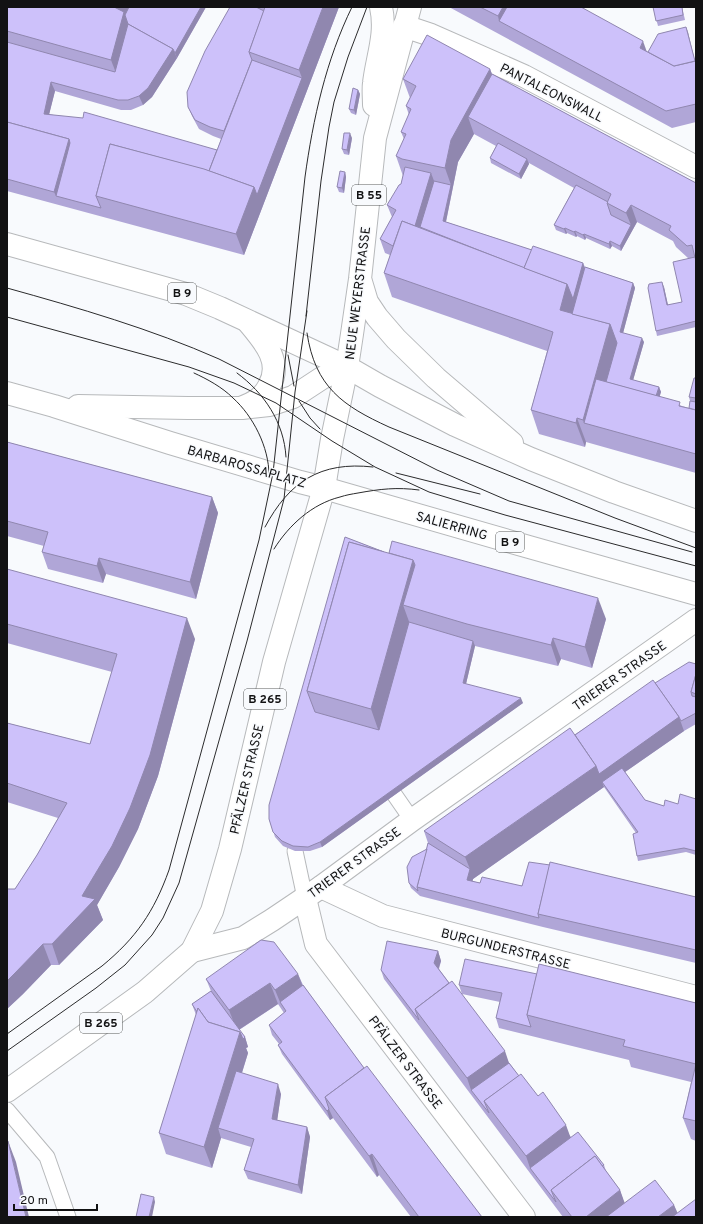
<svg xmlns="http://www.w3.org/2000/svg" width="703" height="1224" font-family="Overpass,sans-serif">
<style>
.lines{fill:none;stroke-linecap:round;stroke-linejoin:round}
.service-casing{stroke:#b7b9bb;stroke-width:17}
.minor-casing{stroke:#b7b9bb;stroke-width:24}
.primary-casing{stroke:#b7b9bb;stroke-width:24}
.service{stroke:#fff;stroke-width:15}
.minor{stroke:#fff;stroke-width:22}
.primary{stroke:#fff;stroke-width:22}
.tram{stroke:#2b2b2c;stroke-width:1}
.wall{fill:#b0a6d7}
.shaded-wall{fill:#9087af}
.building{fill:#cdc1fa;stroke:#9087af}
.labels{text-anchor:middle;stroke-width:3;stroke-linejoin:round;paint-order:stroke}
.shield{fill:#f8fafd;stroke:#575859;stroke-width:1}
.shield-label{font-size:12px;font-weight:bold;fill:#121213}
.street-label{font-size:13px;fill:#121213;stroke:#f8fafd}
</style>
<rect width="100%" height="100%" fill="#f8fafd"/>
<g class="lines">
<defs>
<g id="service">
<polyline points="394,794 412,820"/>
<polyline points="295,851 305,898"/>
<polyline points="7,1110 47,1157 68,1217"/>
</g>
<g id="minor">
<polyline points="404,26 431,35 524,76 696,167"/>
<polyline points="321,887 383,916 696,997"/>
<polyline points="305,898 316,944 524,1217"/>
<polyline points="192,951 243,938 272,920 321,887 412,820 696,620"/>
</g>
<g id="primary">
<path d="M374,105C374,98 373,90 374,83C377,57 387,34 381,7"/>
<polyline points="7,244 186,294 220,308 347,367 380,386 455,425 531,459 614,492 696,521"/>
<polyline points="361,282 367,302 377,317 396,339 436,378 512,443"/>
<polyline points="7,393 54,406 170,443 300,482 324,488 529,547 696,594"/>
<polyline points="78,406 188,408 242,408 269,405 293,397 322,378 347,367"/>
<path d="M243,407C254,403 263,398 269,386C283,362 264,341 249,323"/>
<polyline points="7,1091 145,992 192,951 212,911 230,849 274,662 324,488 332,439 347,367 352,334 360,279 375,138 410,7"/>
</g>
</defs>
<use href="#service" class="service-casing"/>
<use href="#minor" class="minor-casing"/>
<use href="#primary" class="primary-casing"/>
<use href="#service" class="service"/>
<use href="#minor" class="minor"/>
<use href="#primary" class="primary"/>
<g class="tram">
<path d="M7,288C79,308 151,329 219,359L437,470L509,501L692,552"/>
<polyline points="306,316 321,181 329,127 334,102 348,57 367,7"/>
<polyline points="7,317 189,367 234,383 276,403 332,441 375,467 429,492 505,515 696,566"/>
<path d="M307,333C315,387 343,406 389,427L615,518L696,548"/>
<polyline points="288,355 294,386"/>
<path d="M194,373C207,379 222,387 233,398C253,416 269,447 269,475"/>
<path d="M237,373C264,393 284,422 286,457"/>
<polyline points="299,401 310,418 320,429"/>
<polyline points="396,473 480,494"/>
<path d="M265,527C289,482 320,461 373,467"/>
<path d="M274,549C289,525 312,504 340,497C346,495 352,494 358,493C380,489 397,487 419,490"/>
<path d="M7,1034L102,966C136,938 154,912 169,870L259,540L273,473L305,177C313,119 326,60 352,7"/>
<polyline points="7,1051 96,988 125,965 152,935 163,918 179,883 247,641 284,499 295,392 307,311"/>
</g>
</g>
<g class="wall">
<polygon points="7,7 206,7 177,58 152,97 143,105 131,110 121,110 55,91 49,114 217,150 221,139 213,136 199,129 192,116 188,107 230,7 339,7 244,255 7,191"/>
<polygon points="449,7 581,7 648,52 686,27 695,61 696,61 696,122 672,128"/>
<polygon points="653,7 682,7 685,20 658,26"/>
<polygon points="490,69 492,74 696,183 696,327 657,336 656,331 664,287 668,305 682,302 688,258 676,247 673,241 637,222 621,251 612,246 610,249 586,238 585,240 577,236 576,237 567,233 566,234 556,230 554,225 574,188 529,163 529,164 521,179 491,163 490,158 496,146 474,134 458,162 446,222 532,250 583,263 585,267 633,283 635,288 623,333 644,342 633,380 659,387 661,392 659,396 682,406 689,408 690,401 689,397 696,378 696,473 586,442 585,447 539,434 531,410 547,351 392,297 384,273 390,255 385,253 380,239 392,217 387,205 401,184 403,176 396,156 404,139 401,132 409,115 406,106 410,98 403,79"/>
<polygon points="358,90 360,94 356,115 351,113 349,109"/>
<polygon points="352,138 349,155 344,154 342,149"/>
<polygon points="345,172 346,177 344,193 339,192 337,187"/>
<polygon points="7,442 212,497 218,513 196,599 106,574 103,583 48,569 42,552 44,546 7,536"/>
<polygon points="345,537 384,552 606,619 592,668 561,659 558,666 475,646 466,684 523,703 322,847 310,851 295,851 283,846 275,837 269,819"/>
<polygon points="7,569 195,639 158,776 138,829 119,867 97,905 103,920 59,965 51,965 23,994 7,1009 7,889 15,889 37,855 58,818 7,802 7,723 90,744 112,672 7,643"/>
<polygon points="696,664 696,724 684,731 625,772 645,800 664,806 678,804 696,799 696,855 686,852 638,861 637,856 636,833 604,787 473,879 472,881 480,883 696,897 696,963 543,927 420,896 411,888 409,883 427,849 428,843 424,831 655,683"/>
<polygon points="438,951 441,961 439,969 519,1076 538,1096 571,1137 604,1165 606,1171 620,1190 624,1203 674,1205 677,1213 696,1217 563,1217 384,979 381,970"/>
<polygon points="298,974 303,985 364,1068 482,1217 411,1217 379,1175 377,1177 333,1118 330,1120 282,1054 278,1045 279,1044 272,1035 269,1025 284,1013 278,1004 239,1030 245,1037 248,1047 246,1048 248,1053 242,1073 281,1094 277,1120 307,1127 310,1137 302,1194 248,1179 244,1170 251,1147 221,1138 212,1168 166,1154 159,1133 196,1015 192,1004 211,991 206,979"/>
<polygon points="537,974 696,1003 696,1141 691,1139 683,1118 691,1082 631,1067 629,1060 499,1028 496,1018 500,1002 462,994 459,985"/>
</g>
<g class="shaded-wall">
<polygon points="114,7 133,7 132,33 119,81 111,60"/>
<polygon points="201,7 206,7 177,58 175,53"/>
<polygon points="323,7 339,7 244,255 236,234 254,187 302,78 299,70"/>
<polygon points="503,7 522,7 499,21 498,16"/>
<polygon points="686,27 688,32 696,66"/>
<polygon points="643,41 649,58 640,48"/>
<polygon points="173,49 177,58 152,97 143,105 139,96"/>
<polygon points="490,69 498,90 468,117 474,134 458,162 445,226 443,221 451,185 445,168 451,140"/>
<polygon points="51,82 55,91 47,123 44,114"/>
<polygon points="358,90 360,94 356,115 354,110"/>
<polygon points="350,133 352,138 349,155 347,150"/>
<polygon points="69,139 74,152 56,196 54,192"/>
<polygon points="527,159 529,164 521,179 519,174"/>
<polygon points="345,172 346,177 344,193 342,188"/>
<polygon points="431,173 436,186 418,244 412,234"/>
<polygon points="631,205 637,222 621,251 620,246 631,225 626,213"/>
<polygon points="565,228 567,233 566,234 564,229"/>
<polygon points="575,231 577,236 576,237 574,232"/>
<polygon points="584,234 586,238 585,240 583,235"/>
<polygon points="610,241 612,246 610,249 609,244"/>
<polygon points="583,263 586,272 567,330 560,310 567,284"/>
<polygon points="662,282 664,287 669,310 667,305"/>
<polygon points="633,283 635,288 622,337 620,332"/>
<polygon points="610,324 619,348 605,396 584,423 583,420"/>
<polygon points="642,338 644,342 632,384 630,379"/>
<polygon points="659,387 661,392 656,409 654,404"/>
<polygon points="577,418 586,442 585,447 576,423"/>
<polygon points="212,497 218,513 196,599 190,582"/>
<polygon points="99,558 106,574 103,583 97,566"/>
<polygon points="413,560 422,586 403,605 411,627 380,735 371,709"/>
<polygon points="598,598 606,619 592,668 585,647"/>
<polygon points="187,618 195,639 158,776 138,829 119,867 97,905 103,920 59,965 52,944 82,896"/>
<polygon points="553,638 561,659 558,666 551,645"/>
<polygon points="473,641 475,646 465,688 463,683"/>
<polygon points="521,698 523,703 322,847 320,842"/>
<polygon points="679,717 684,731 605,786 602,782 604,787 473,879 471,889 467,880 470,869 465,857 596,766"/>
<polygon points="43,944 51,965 23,994 7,1009 7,981"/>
<polygon points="438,951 441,961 437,973 434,963"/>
<polygon points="298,974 306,995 280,1002 275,990"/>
<polygon points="270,983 278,1004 237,1031 229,1010"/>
<polygon points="240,1032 245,1037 248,1047 246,1048 248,1053 224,1130 218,1128 221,1138 212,1168 204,1147"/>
<polygon points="505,1051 512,1072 471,1090 467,1078"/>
<polygon points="278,1084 281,1094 276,1129 272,1119"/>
<polygon points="329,1109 333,1118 330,1120 327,1111"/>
<polygon points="566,1125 574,1147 530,1168 526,1156"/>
<polygon points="307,1127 310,1137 302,1194 298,1185"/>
<polygon points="8,1141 16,1162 29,1217 26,1217"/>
<polygon points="372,1154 379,1175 377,1177 369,1156"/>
<polygon points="620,1190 628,1212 621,1217 586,1217"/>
<polygon points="154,1197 155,1202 152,1217 149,1217"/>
<polygon points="674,1205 678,1214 674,1217 658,1217"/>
</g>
<g class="building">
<polygon points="7,7 114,7 124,12 111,60 7,31"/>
<polygon points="129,7 201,7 175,53 173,49 128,24 125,15"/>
<polygon points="230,7 256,7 264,11 249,52 252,60 224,131 210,127 195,120 188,107 187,92 205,51"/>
<polygon points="265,7 323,7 299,70 249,52"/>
<polygon points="480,7 503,7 498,16"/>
<polygon points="507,7 581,7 643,41 640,48 674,66 696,61 696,104 666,111 499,21"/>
<polygon points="653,7 682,7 683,15 656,21"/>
<polygon points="128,24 173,49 148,88 139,96 128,100 118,100 51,82 44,114 83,118 84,112 217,150 209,171 110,144 96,196 101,208 56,196 70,143 69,139 7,122 7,124 7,42 115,72"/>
<polygon points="686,27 695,61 674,66 648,52 658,34"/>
<polygon points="427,35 490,69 451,140 445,168 402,159 396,156 406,134 401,132 411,109 406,106 416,86 403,79"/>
<polygon points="252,60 302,78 257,195 254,187 209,171"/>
<polygon points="492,74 696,183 696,262 692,245 687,246 669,230 671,226 631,205 626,213 607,203 611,194 468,117"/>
<polygon points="353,88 358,90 354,110 349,109"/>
<polygon points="7,122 69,139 54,192 7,179"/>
<polygon points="344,133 350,133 347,150 342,149"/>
<polygon points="498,143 527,159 519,174 490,158"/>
<polygon points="110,144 204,169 254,187 236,234 96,196"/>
<polygon points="405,167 431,173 415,226 402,221 393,246 380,239 396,210 387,205 399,185 401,184"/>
<polygon points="340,171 345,172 342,188 337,187"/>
<polygon points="434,181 451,185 443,221 532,250 524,268 420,227"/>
<polygon points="576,185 608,202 607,203 611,215 631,225 620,246 610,241 609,244 584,234 583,235 575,231 574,232 565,228 564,229 554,225"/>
<polygon points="402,221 567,284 560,310 610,324 583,420 577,418 576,423 531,410 553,332 384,273"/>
<polygon points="533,246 583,263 573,299 567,284 524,268"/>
<polygon points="695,257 696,262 696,321 656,331 648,288 649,284 662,282 667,305 682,302 673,262"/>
<polygon points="585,267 633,283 620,332 642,338 630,379 659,387 656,396 606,382 617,343 610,324 572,314"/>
<polygon points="694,378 696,378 696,398 689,397"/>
<polygon points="596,379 680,402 679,406 696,410 696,454 584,423"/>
<polygon points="690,401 696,402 696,410 689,408"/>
<polygon points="7,442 212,497 190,582 99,558 97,566 42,552 48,532 7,521"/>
<polygon points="345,537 384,552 349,542 307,691 315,712 379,730 409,622 473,641 463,683 521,698 320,842 308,847 293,846 282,841 273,832 269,819 269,805"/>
<polygon points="392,541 598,598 585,647 553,638 551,645 467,624 403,605 415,565 413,560 389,553"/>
<polygon points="349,542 413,560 371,709 307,691"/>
<polygon points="7,569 187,618 150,755 130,808 112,846 82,896 95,899 52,944 43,944 15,973 7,981 7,889 15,889 37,855 67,803 7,783 7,723 90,744 117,654 7,624"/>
<polygon points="689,662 696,664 696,674 691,692 692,696 696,697 696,713 681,721 679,717 655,683"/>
<polygon points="696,674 696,694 691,692"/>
<polygon points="653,680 679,717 599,774 596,766 575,735"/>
<polygon points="570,728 596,766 465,857 424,831"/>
<polygon points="622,768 645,800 664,806 665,800 678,804 680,794 696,799 696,851 684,848 637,856 633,834 638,832 602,782"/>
<polygon points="428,843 470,869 467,880 480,883 482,877 522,886 529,862 550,865 538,914 539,918 417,887"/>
<polygon points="427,849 417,887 418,891 409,883 407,867 412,857"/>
<polygon points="550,862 696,897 696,950 538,914"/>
<polygon points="261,940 274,942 298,974 275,990 270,983 229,1010 206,979"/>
<polygon points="387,941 438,951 434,963 449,983 415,1009 419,1020 381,970"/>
<polygon points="465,959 537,974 527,1015 531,1027 496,1018 502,993 459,985"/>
<polygon points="539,964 696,1003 696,1121 683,1118 696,1064 623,1046 625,1040 527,1015"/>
<polygon points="452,981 505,1051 467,1078 415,1009"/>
<polygon points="303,985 364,1068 325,1097 329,1109 327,1111 278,1045 282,1042 269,1025 286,1011 280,1002"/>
<polygon points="211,991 245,1037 243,1039 240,1032 208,1022 198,1008 197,1012 192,1004"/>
<polygon points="198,1008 208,1022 240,1032 204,1147 159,1133"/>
<polygon points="509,1063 519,1076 484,1101 489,1113 471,1090"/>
<polygon points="367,1066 482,1217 419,1217 372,1154 369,1156 325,1097"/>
<polygon points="236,1071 278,1084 272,1119 307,1127 298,1185 244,1170 254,1139 218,1128"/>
<polygon points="521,1074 538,1096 543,1092 566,1125 526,1156 484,1101"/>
<polygon points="578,1132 604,1165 602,1166 595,1156 551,1190 556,1202 530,1168"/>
<polygon points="7,1141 8,1141 26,1217 7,1217"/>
<polygon points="595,1156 620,1190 586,1217 572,1217 551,1190"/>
<polygon points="655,1180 674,1205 658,1217 606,1217"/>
<polygon points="141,1194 154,1197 149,1217 136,1217"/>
<polygon points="696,1199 696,1217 672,1217"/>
</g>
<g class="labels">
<g class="shield">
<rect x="352" y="185" width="34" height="20" rx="3"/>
<rect x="168" y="283" width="28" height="20" rx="3"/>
<rect x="496" y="532" width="28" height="20" rx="3"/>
<rect x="244" y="689" width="42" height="20" rx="3"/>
<rect x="80" y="1013" width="42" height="20" rx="3"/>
</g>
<g class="shield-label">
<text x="369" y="199">B 55</text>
<text x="182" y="297">B 9</text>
<text x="510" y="546">B 9</text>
<text x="265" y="703">B 265</text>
<text x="101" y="1027">B 265</text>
</g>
<g class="street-label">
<text transform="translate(552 92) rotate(27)" y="5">PANTALEONSWALL</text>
<text transform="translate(357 293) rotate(-83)" y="5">NEUE WEYERSTRASSE</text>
<text transform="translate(247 466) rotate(16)" y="5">BARBAROSSAPLATZ</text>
<text transform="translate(452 525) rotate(16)" y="5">SALIERRING</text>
<text transform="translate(619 675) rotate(-35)" y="5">TRIERER STRASSE</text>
<text transform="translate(246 779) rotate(-77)" y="5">PFÄLZER STRASSE</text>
<text transform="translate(354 862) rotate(-36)" y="5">TRIERER STRASSE</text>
<text transform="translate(506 948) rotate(14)" y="5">BURGUNDERSTRASSE</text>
<text transform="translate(406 1062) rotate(53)" y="5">PFÄLZER STRASSE</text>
</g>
</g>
<rect width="703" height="1224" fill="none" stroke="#121213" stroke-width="16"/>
<path d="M14 1204v6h83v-6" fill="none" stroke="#121213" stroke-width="2"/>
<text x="20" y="1204" font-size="12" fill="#121213" stroke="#f8fafd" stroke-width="3" paint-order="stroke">20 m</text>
</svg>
